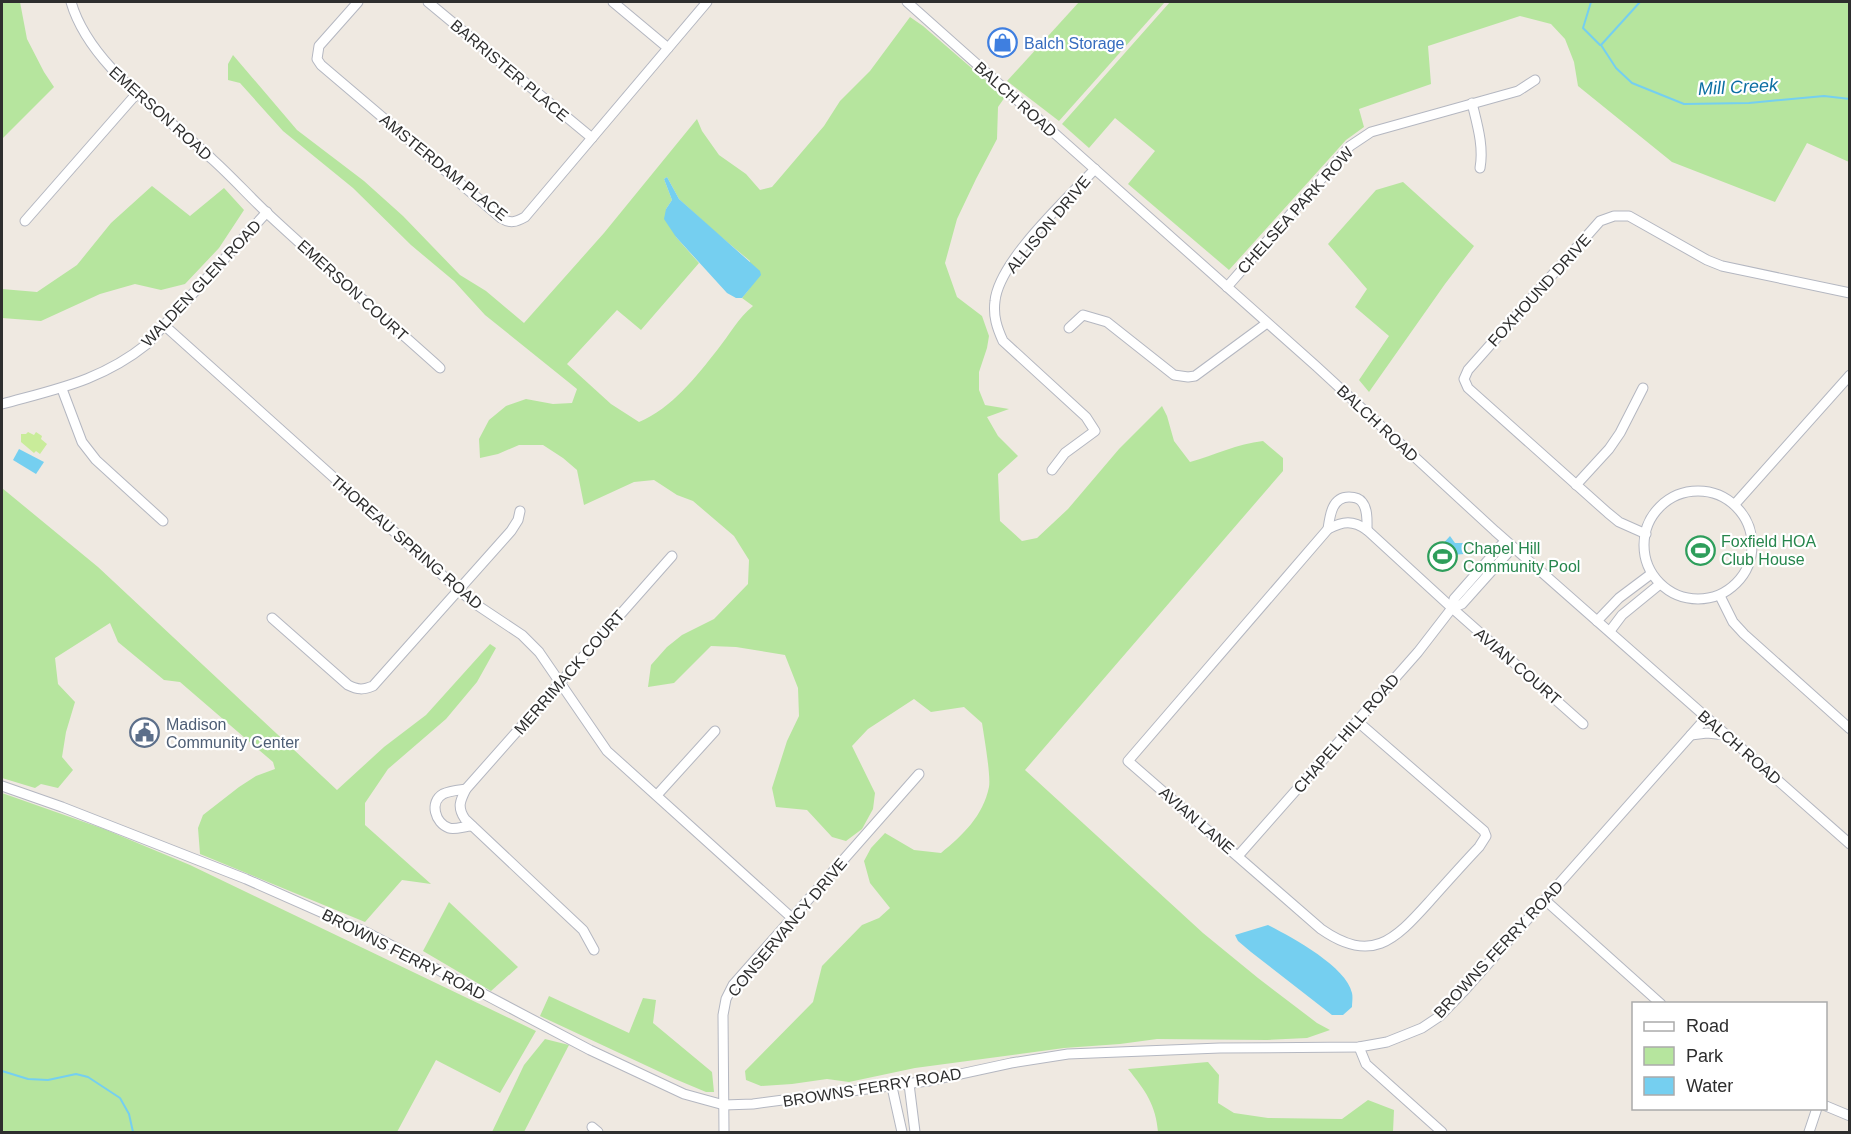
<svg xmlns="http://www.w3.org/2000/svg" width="1851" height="1134" font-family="Arial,sans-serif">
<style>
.green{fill:#b6e59e;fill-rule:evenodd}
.pitch{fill:#c9ec9a}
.water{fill:#75cff0}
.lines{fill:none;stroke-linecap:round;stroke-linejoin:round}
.stream{stroke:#75cff0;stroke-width:2}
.minor-casing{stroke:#b4b7c1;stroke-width:11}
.minor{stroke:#fff;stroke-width:9}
.labels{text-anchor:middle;stroke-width:4.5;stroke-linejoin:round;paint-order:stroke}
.shop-label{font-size:16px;fill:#366cbe;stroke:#fff;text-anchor:start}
.street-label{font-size:16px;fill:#2e2e2e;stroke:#fff}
.leisure-label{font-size:16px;fill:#27864d;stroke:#fff;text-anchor:start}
.service-label{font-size:16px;fill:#4e5e75;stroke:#fff;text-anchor:start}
.water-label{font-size:18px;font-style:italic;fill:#0d6fa3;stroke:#fff}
</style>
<rect width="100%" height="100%" fill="#efe9e1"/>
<g class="green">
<polygon points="2,2 20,2 27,39 44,72 54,87 2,139"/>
<polygon points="1079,2 1165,2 1059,121 1007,81"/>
<polygon points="1170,2 1849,2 1849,162 1807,143 1775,202 1672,162 1578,86 1574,62 1565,39 1551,24 1520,16 1428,46 1431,84 1359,109 1364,127 1346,140 1229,270 1128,184 1155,151 1115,118 1089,148 1062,124"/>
<path d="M910,17L923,26L1005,97L998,107L997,139L976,179L957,219L945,263L957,297L982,316L989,336L987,348L979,372V390L985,405L1009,409L987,417L998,436L1018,456L998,474L1000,521L1022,541L1037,538L1068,509L1119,449L1162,406L1167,416L1174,441L1190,462C1215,455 1237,444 1263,441L1283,458V471L1025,770L1203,933L1258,978L1317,1023L1330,1030L1307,1038L1267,1040L1157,1039L1120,1044L1064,1048L915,1068L849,1082L827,1079L792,1084L761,1086L746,1080L745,1071L813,1002L822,966L862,925L879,918L890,908L870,883L864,861L871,848L885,833L914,850L941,853C963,835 983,816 989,787C991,776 984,736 982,723L964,707L931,712L914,699L868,729L852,746L875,793L873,809L862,829L846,841L832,837L807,810L776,807L772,788L787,741L799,716L798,688L785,655L736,647L711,646L674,683L648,687L651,665L667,647L682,635L714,619L748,584L749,560L734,536L693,501L677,495L654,480L634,482L584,505L577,470L563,458L543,445H519L498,454L480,458L479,439L489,420L506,406L526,399L553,404L572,403L577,389L485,315L454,281L411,245L353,188L283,131L240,83L228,80V64L233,55L297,130L364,181L403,216L460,275L486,291L524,323L604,233L697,119L702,131L719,155L746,174L760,190L772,187L824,126L840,101L870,71ZM667,177L679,199L714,231L750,261V288L742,298L753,306C738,318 730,334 718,349C696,377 672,408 639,422L611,404L567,364L617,310L641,330L699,263L676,237L666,209L672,200L664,179Z"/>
<polygon points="1403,182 1474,246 1445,284 1369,392 1359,380 1389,336 1355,307 1367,289 1328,244 1376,190"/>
<polygon points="152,186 190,216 224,188 244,210 219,248 185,284 161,290 135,284 100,294 41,321 2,318 2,289 37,292 77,265 111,223"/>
<polygon points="2,488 98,567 337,790 384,747 426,715 490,644 496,648 477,682 446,719 388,769 365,803 365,825 431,884 402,880 365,922 200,854 198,828 203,815 239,787 256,776 275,769 273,762 180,682 164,680 118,642 110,623 55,658 58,684 75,702 66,732 62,757 73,770 58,788 41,784 35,788 2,778"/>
<polygon points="2,793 104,829 190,865 536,1031 500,1093 436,1060 397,1132 2,1132"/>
<polygon points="449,902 518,967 491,991 423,951"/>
<polygon points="549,996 629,1033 643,998 656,1000 653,1023 712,1072 714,1092 706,1092 675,1079 540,1016"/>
<polygon points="545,1039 569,1045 524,1132 492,1132 524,1065"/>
<path d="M1208,1062L1219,1075L1218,1103L1234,1113L1268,1118L1342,1119L1368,1100L1394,1110L1393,1132H1158C1156,1105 1145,1090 1128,1069Z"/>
</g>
<polygon class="pitch" points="28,432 34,435 36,432 42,436 41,439 47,444 40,454 36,451 34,453 21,442 21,434 26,434"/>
<g class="water">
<polygon points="667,177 679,199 760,271 761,275 742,298 736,298 727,293 676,237 664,219 666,209 672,200 664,179"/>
<polygon points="19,449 44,462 36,474 13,460"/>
<polygon points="1450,536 1455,543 1463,543 1464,554 1451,555 1440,547"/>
<path d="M1268,925C1291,937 1346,966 1352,993C1353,997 1352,1003 1352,1007L1343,1015H1332L1251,952L1238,941L1235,935Z"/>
</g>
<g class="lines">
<g class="stream">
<polyline points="1591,2 1583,28 1600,45"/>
<polyline points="1640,2 1601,45 1616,68 1632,83 1684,104 1749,103 1824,96 1850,99"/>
<polyline points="2,1071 28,1079 48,1080 76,1074 88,1077 120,1098 129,1114 133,1132"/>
</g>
<defs>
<g id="minor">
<path d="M71,2C90,67 164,113 212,159C231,176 248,195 267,213C324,266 382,316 440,368"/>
<path d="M358,2L319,46L317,59L321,65L501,218C510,224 516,222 525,217L707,2"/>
<polyline points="428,2 592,138"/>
<polyline points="613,2 668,48"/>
<polyline points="907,2 1316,366 1495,531 1850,844"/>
<path d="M1472,103C1477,124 1484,146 1480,168"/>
<polyline points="25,221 138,92"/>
<polyline points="1227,287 1350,146 1371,132 1518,91 1535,80"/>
<polyline points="164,325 459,590 474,603 522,635 539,652 607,751 792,918"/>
<polyline points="1069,328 1083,315 1107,322 1174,375 1188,377 1195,376 1267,323"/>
<polyline points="62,389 82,442 96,460 163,521"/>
<path d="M2,404C56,389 101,381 147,344L267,212"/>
<path d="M1052,470L1065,453L1095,431L1086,417L1003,341C997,328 993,316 995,301C999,261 1067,199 1095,169"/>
<polyline points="1576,485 1609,449 1620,433 1643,388"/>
<circle cx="1698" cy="545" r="54"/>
<polyline points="1735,504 1850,375"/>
<path d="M1328,529C1330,515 1332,497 1349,497C1354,497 1359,498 1362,502C1368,509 1367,521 1367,530"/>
<polyline points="1646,534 1619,522 1608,513 1468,388 1464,379 1468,370 1600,221 1614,216 1629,216 1707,260 1722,266 1850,293"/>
<polyline points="1720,596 1733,622 1744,634 1850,729"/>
<polyline points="1452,608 1462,604 1513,547"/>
<path d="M272,618L348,685C358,690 363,690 373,686L511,531L518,520L520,511"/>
<polyline points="1597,621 1619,598 1651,574"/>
<polyline points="1610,631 1622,615 1660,584"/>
<path d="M1357,721L1484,831L1486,836L1479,847C1462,865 1446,883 1429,902C1394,941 1371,964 1321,929L1128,761L1328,529C1343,521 1353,520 1367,530L1452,608L1583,724"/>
<polyline points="1691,735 1707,733 1726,735"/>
<polyline points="2,786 62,807 246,879 368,933 590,1050 684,1094 724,1105 753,1104 928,1081 1011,1063 1068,1054 1220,1048 1359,1047 1387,1042 1422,1028 1440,1016 1463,992 1706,718"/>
<path d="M466,789C459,790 449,791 443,794C429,802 435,823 449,828C455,830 465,826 472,826"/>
<polyline points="657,795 715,731"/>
<polyline points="1238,856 1418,652 1452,608 1454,599 1505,541"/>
<polyline points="1545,900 1661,1004"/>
<path d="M594,950L583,930L465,819C457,807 460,801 466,789L672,556"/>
<polyline points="1359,1047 1366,1064 1442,1132"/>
<polyline points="909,1084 915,1132"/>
<polyline points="892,1087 902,1132"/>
<polyline points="1826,1106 1850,1116"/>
<polyline points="592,1127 598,1132"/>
<polyline points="724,1132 723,1015 726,999 733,985 919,774"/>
<polyline points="1809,1132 1817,1108"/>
</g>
</defs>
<use href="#minor" class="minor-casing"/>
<use href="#minor" class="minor"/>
</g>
<defs>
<symbol id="shop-ring" viewBox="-11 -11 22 22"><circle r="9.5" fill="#fff" stroke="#3f7fe0" stroke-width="1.5"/><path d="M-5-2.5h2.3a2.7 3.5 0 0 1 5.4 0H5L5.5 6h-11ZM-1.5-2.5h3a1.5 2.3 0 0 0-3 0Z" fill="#3f7fe0"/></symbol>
<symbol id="stadium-ring" viewBox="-11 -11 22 22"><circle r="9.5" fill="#fff" stroke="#2e9e5b" stroke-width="1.5"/><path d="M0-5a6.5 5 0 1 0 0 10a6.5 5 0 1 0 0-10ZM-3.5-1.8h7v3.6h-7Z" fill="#2e9e5b"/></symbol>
<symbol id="civic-ring" viewBox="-11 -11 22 22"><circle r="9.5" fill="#fff" stroke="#5c6f8a" stroke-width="1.5"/><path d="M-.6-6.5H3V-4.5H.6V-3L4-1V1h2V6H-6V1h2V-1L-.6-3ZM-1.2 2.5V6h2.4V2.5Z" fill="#5c6f8a"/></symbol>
</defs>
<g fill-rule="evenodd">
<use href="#shop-ring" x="986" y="26" width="33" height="33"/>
<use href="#stadium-ring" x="1684" y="534" width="33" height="33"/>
<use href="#stadium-ring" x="1426" y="540" width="33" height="33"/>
<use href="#civic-ring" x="128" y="716" width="33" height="33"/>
</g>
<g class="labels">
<g class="shop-label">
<text x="1024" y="49">Balch Storage</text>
</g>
<g class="street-label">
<text transform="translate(510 70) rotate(40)" y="6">BARRISTER PLACE</text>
<text transform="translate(1016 99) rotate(42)" y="6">BALCH ROAD</text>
<text transform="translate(161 113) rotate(42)" y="6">EMERSON ROAD</text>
<text transform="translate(444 167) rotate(39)" y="6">AMSTERDAM PLACE</text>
<text transform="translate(1295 210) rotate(-48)" y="6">CHELSEA PARK ROW</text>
<text transform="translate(1048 224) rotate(-50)" y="6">ALLISON DRIVE</text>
<text transform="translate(201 283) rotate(-47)" y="6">WALDEN GLEN ROAD</text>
<text transform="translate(353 290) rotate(42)" y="6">EMERSON COURT</text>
<text transform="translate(1539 290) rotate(-48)" y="6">FOXHOUND DRIVE</text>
<text transform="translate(1378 423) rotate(43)" y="6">BALCH ROAD</text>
<text transform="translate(407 542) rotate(41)" y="6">THOREAU SPRING ROAD</text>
<text transform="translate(1518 666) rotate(41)" y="6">AVIAN COURT</text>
<text transform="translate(569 672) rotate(-49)" y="6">MERRIMACK COURT</text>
<text transform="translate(1346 733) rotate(-49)" y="6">CHAPEL HILL ROAD</text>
<text transform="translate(1740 747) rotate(41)" y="6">BALCH ROAD</text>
<text transform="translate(1197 820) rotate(41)" y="6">AVIAN LANE</text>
<text transform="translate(787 927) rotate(-50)" y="6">CONSERVANCY DRIVE</text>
<text transform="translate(1498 949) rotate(-47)" y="6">BROWNS FERRY ROAD</text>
<text transform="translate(404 954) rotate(27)" y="6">BROWNS FERRY ROAD</text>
<text transform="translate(872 1087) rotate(-9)" y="6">BROWNS FERRY ROAD</text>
</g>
<g class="leisure-label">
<text x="1721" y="547">Foxfield HOA<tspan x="1721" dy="18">Club House</tspan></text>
<text x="1463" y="554">Chapel Hill<tspan x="1463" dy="18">Community Pool</tspan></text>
</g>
<g class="service-label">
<text x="166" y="730">Madison<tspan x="166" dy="18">Community Center</tspan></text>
</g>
<g class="water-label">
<text transform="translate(1738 87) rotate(-3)" y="6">Mill Creek</text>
</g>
</g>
<rect width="1851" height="1134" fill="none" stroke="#2e2e2e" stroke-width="6"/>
<rect x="1632" y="1002" width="195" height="108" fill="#ffffff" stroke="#ababab" stroke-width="1.5"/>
<rect x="1644" y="1022" width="30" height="9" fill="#ffffff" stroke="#ababab" stroke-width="1.5"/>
<text x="1686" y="1032" font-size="18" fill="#2e2e2e">Road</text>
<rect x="1644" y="1047" width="30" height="18" fill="#b6e59e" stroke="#ababab" stroke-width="1.5"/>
<text x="1686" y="1062" font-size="18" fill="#2e2e2e">Park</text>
<rect x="1644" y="1077" width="30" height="18" fill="#75cff0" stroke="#ababab" stroke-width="1.5"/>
<text x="1686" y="1092" font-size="18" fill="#2e2e2e">Water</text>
</svg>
